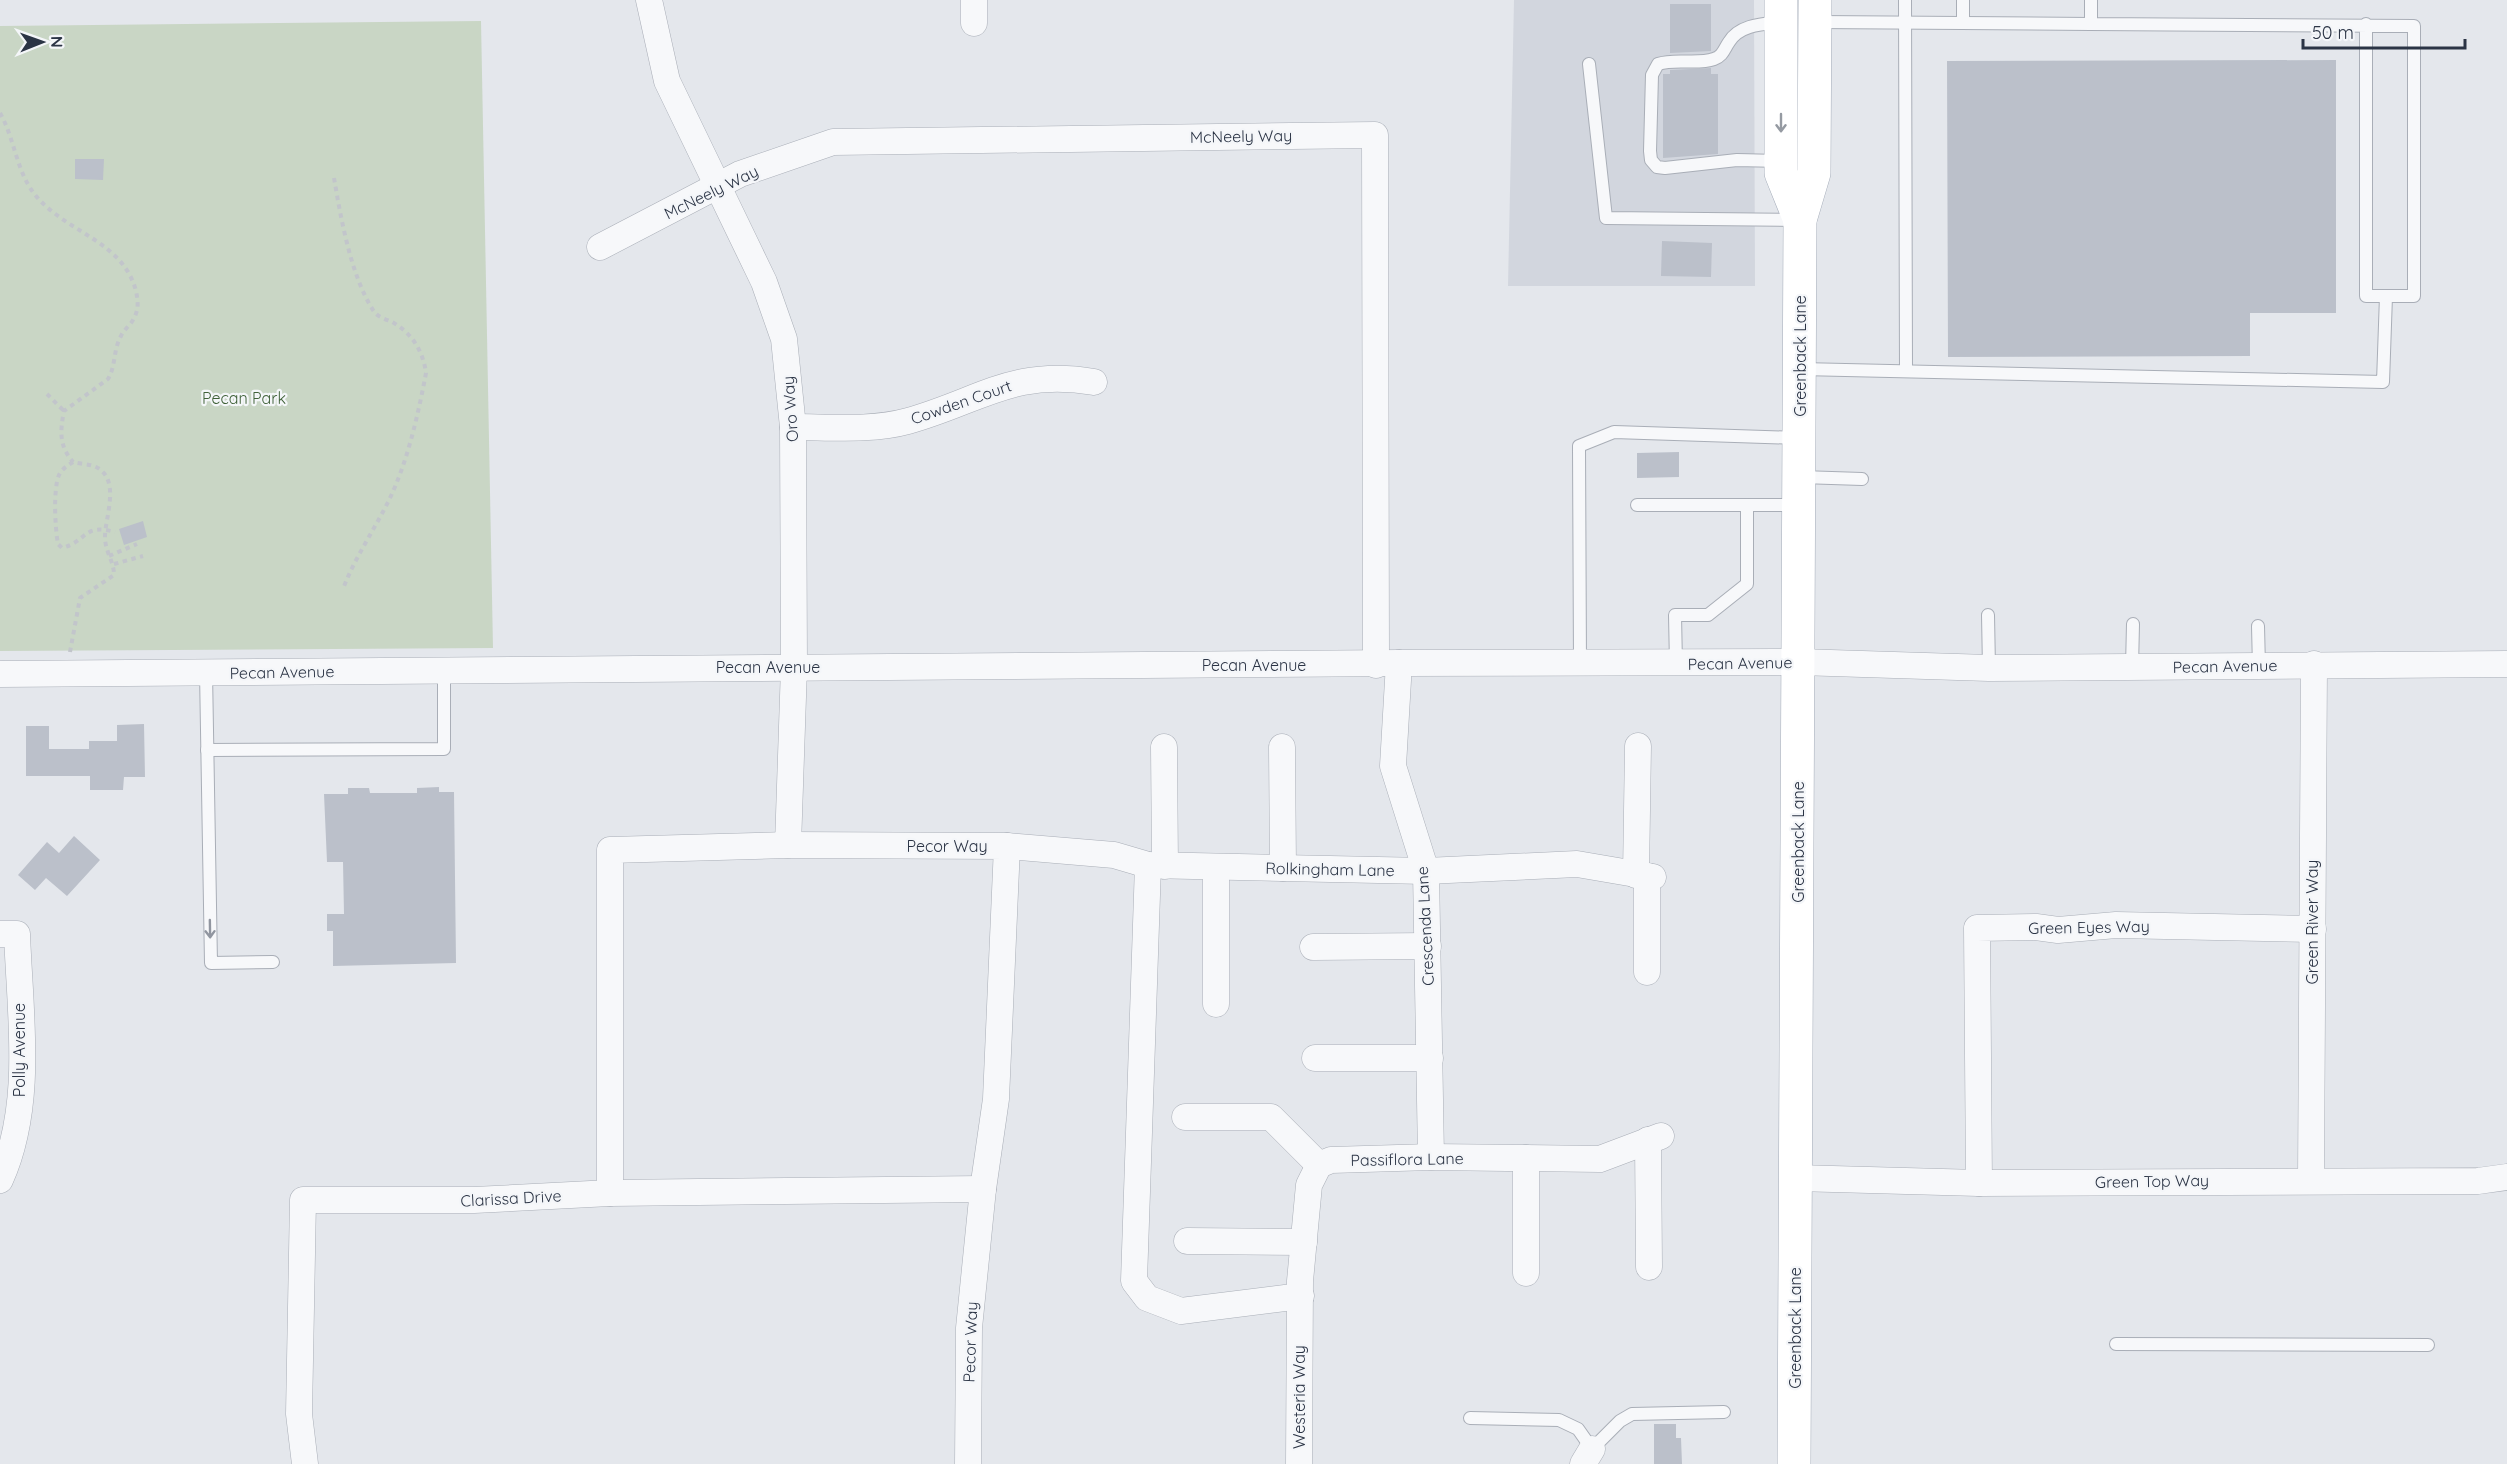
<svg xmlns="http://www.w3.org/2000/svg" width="2507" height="1464" font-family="Quicksand,sans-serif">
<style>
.built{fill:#d2d6de}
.green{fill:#c9d6c5}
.building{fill:#bbc0ca}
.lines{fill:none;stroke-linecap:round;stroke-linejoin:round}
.service-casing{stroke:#a9aeb7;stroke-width:14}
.minor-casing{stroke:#a9aeb7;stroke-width:27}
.primary-casing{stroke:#a3abb8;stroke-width:34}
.path{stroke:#c2c5cb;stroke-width:4;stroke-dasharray:4.5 4.5;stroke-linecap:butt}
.service{stroke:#f7f8fa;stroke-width:12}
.minor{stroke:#f7f8fa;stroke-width:26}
.primary{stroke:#fff;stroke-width:33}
.oneway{stroke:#959aa2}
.oneway2{stroke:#9196a0}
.labels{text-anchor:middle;stroke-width:4.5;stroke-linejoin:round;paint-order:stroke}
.street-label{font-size:16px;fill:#2b3445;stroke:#f4f6f9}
.park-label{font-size:16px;fill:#3f6138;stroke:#f4f6f9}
</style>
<rect width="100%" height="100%" fill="#e4e7ec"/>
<polygon class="built" points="1514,0 1754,0 1755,286 1508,286"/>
<polygon class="green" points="481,21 493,648 0,651 0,26"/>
<g class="building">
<polygon points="1670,4 1711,4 1711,51 1670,53"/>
<polygon points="2336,60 2336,313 2250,313 2250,356 1948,357 1947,61"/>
<polygon points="1711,68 1711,74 1718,74 1718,154 1663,158 1663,74 1670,74 1670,70"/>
<polygon points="75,159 104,159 103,180 75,179"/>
<polygon points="1662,241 1712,243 1711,277 1661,276"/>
<polygon points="1679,452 1679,477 1637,478 1637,453"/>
<polygon points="143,521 147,537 124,545 119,529"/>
<polygon points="144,724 145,777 124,777 123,790 90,790 90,776 26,776 26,726 49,726 49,749 89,749 89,741 117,741 117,725"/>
<polygon points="439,787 439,792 454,792 456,963 333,966 333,931 327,931 327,914 344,914 343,862 327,862 324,794 348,794 348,788 369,788 370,793 417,793 417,788"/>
<polygon points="74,836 100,860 67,896 46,878 35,890 18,875 47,842 59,853"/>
<polygon points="1654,1424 1676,1424 1676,1438 1681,1438 1682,1464 1654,1464"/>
</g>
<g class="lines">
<defs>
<g id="service">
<polyline points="1905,0 1906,371"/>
<polyline points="2091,0 2091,24 2414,26 2414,296 2366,296 2366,24"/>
<path d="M1780,22C1762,24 1739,25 1729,42C1724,49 1723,56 1714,59C1697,65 1676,58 1658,64L1652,75L1650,151L1651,160L1657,167L1665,168L1737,160L1780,161"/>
<polyline points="1817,22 2091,24"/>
<polyline points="1963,22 1963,0"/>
<polyline points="1589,64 1606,218 1799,220"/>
<polyline points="1801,369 2383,382 2386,296"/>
<polyline points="1801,477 1862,479"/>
<polyline points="1637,505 1798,505"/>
<polyline points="1988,615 1989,668"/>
<polyline points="2258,626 2259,667"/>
<polyline points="1580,664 1579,446 1614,432 1798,438"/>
<polyline points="1676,664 1675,615 1708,615 1747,584 1747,505"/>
<polyline points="2132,667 2133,624"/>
<polyline points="206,672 211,963 273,962"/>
<polyline points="207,750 444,749 444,670"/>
<polyline points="2116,1344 2428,1345"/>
<polyline points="1470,1418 1559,1420 1578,1429 1592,1449 1620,1421 1632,1414 1724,1412"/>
</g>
<g id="minor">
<polyline points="649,0 667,81 764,282 784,339 793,427 794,667 788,845"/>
<polyline points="974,23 974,0"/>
<polyline points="600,247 740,174 833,142 1375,135 1376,665"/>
<path d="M793,427C830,427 872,431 908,421C980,401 1013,368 1094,382"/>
<polyline points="1399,663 1393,766 1426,871 1431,1157"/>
<polyline points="0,674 1399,663 1799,662 1989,668 2507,664"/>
<polyline points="1164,747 1165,866"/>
<polyline points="1282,747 1283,868"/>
<polyline points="1007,846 1114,855 1148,865 1426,871 1577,864 1653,877"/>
<polyline points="1148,865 1134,1281 1147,1298 1181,1311 1301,1296"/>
<polyline points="1216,867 1216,1004"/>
<polyline points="1636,875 1638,746"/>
<polyline points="1647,876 1647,972"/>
<path d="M0,934H17C20,1015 34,1105 0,1180"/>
<polyline points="1313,947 1428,946"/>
<polyline points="1315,1058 1430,1058"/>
<polyline points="1185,1117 1271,1117 1319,1165"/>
<polyline points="1648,1140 1649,1267"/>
<polyline points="1526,1158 1526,1273"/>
<polyline points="1796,1178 1979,1183 2478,1181 2507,1177"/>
<polyline points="2311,1180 2314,664"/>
<polyline points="1979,1183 1977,928 2036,927 2058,930 2116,925 2313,929"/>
<polyline points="610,1193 610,850 788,845 1007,846 996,1099 983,1189 969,1328 968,1464"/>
<polyline points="1187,1241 1304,1242"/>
<polyline points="305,1464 299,1414 303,1200 474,1200 610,1193 983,1189"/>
<polyline points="1299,1464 1300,1281 1309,1185 1319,1165 1331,1160 1431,1157 1600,1159 1661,1136"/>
<polyline points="1583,1464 1592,1449"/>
</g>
<g id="primary">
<polyline points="1781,0 1781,173 1800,220"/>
<polyline points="1794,1464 1800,220 1814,173 1815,0"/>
</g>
</defs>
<use href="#service" class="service-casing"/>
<use href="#minor" class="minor-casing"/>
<use href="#primary" class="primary-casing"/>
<g class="path">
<path d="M0,113C15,139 16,172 36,196C67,233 123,241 136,291C138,301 139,309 134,318C131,325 124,329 121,336C113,350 116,366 108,379L64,411C60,431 59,446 73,462"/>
<path d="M334,178C341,219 351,276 373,310C377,317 385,319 392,322C412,333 423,351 426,373C418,415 408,460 390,498C375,529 355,557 343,589"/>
<polyline points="47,394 64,411"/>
<polyline points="109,556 137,544"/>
<polyline points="114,564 143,556"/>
<path d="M70,652L80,598L114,575C114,562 106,553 105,539C104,519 122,480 96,467C90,464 80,464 73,462C67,466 62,469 59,475C53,489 55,528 58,544L62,548C88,541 83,523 115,532"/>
</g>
<use href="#service" class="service"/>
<use href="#minor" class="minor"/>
<use href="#primary" class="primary"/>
</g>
<defs><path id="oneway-shaft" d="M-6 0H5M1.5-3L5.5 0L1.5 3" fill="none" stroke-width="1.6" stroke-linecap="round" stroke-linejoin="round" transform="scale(1.5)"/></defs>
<use class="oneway" href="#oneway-shaft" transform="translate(1781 123) rotate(90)"/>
<use class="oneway2" href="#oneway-shaft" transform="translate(210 929) rotate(89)"/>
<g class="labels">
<g class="street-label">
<text transform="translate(1241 136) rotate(-1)" y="6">McNeely Way</text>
<text transform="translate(711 192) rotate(-26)" y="6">McNeely Way</text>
<text transform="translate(1800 356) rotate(-90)" y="6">Greenback Lane</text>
<text transform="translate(961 402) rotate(-19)" y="6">Cowden Court</text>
<text transform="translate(790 409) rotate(-94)" y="6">Oro Way</text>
<text transform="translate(1740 663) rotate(-1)" y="6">Pecan Avenue</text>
<text x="1254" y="671">Pecan Avenue</text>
<text transform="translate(2225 666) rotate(-1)" y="6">Pecan Avenue</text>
<text x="768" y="673">Pecan Avenue</text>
<text transform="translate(282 672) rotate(-1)" y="6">Pecan Avenue</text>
<text transform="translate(1798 842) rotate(-90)" y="6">Greenback Lane</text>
<text x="947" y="852">Pecor Way</text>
<text transform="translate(1330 869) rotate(1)" y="6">Rolkingham Lane</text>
<text transform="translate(2312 922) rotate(-90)" y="6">Green River Way</text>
<text transform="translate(1425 926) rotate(-93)" y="6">Crescenda Lane</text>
<text transform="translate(2089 927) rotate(-1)" y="6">Green Eyes Way</text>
<text transform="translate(19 1050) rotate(-90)" y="6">Polly Avenue</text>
<text transform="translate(1407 1159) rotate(-1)" y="6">Passiflora Lane</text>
<text transform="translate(2152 1181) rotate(-1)" y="6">Green Top Way</text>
<text transform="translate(511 1198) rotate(-3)" y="6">Clarissa Drive</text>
<text transform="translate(1795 1328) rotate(-90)" y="6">Greenback Lane</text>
<text transform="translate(970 1342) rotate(-88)" y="6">Pecor Way</text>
<text transform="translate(1299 1397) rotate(-90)" y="6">Westeria Way</text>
</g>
<g class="park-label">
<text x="244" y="404">Pecan Park</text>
</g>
</g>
<g transform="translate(42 42) rotate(89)" stroke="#f4f6f9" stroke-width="4.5" paint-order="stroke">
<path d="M0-4.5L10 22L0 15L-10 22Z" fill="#2b3445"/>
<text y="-9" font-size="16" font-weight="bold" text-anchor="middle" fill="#2b3445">N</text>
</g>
<path d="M2303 39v9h162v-9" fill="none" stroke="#2b3445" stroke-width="3"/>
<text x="2312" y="39" font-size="18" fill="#2b3445" stroke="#f4f6f9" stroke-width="4.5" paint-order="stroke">50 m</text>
</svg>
